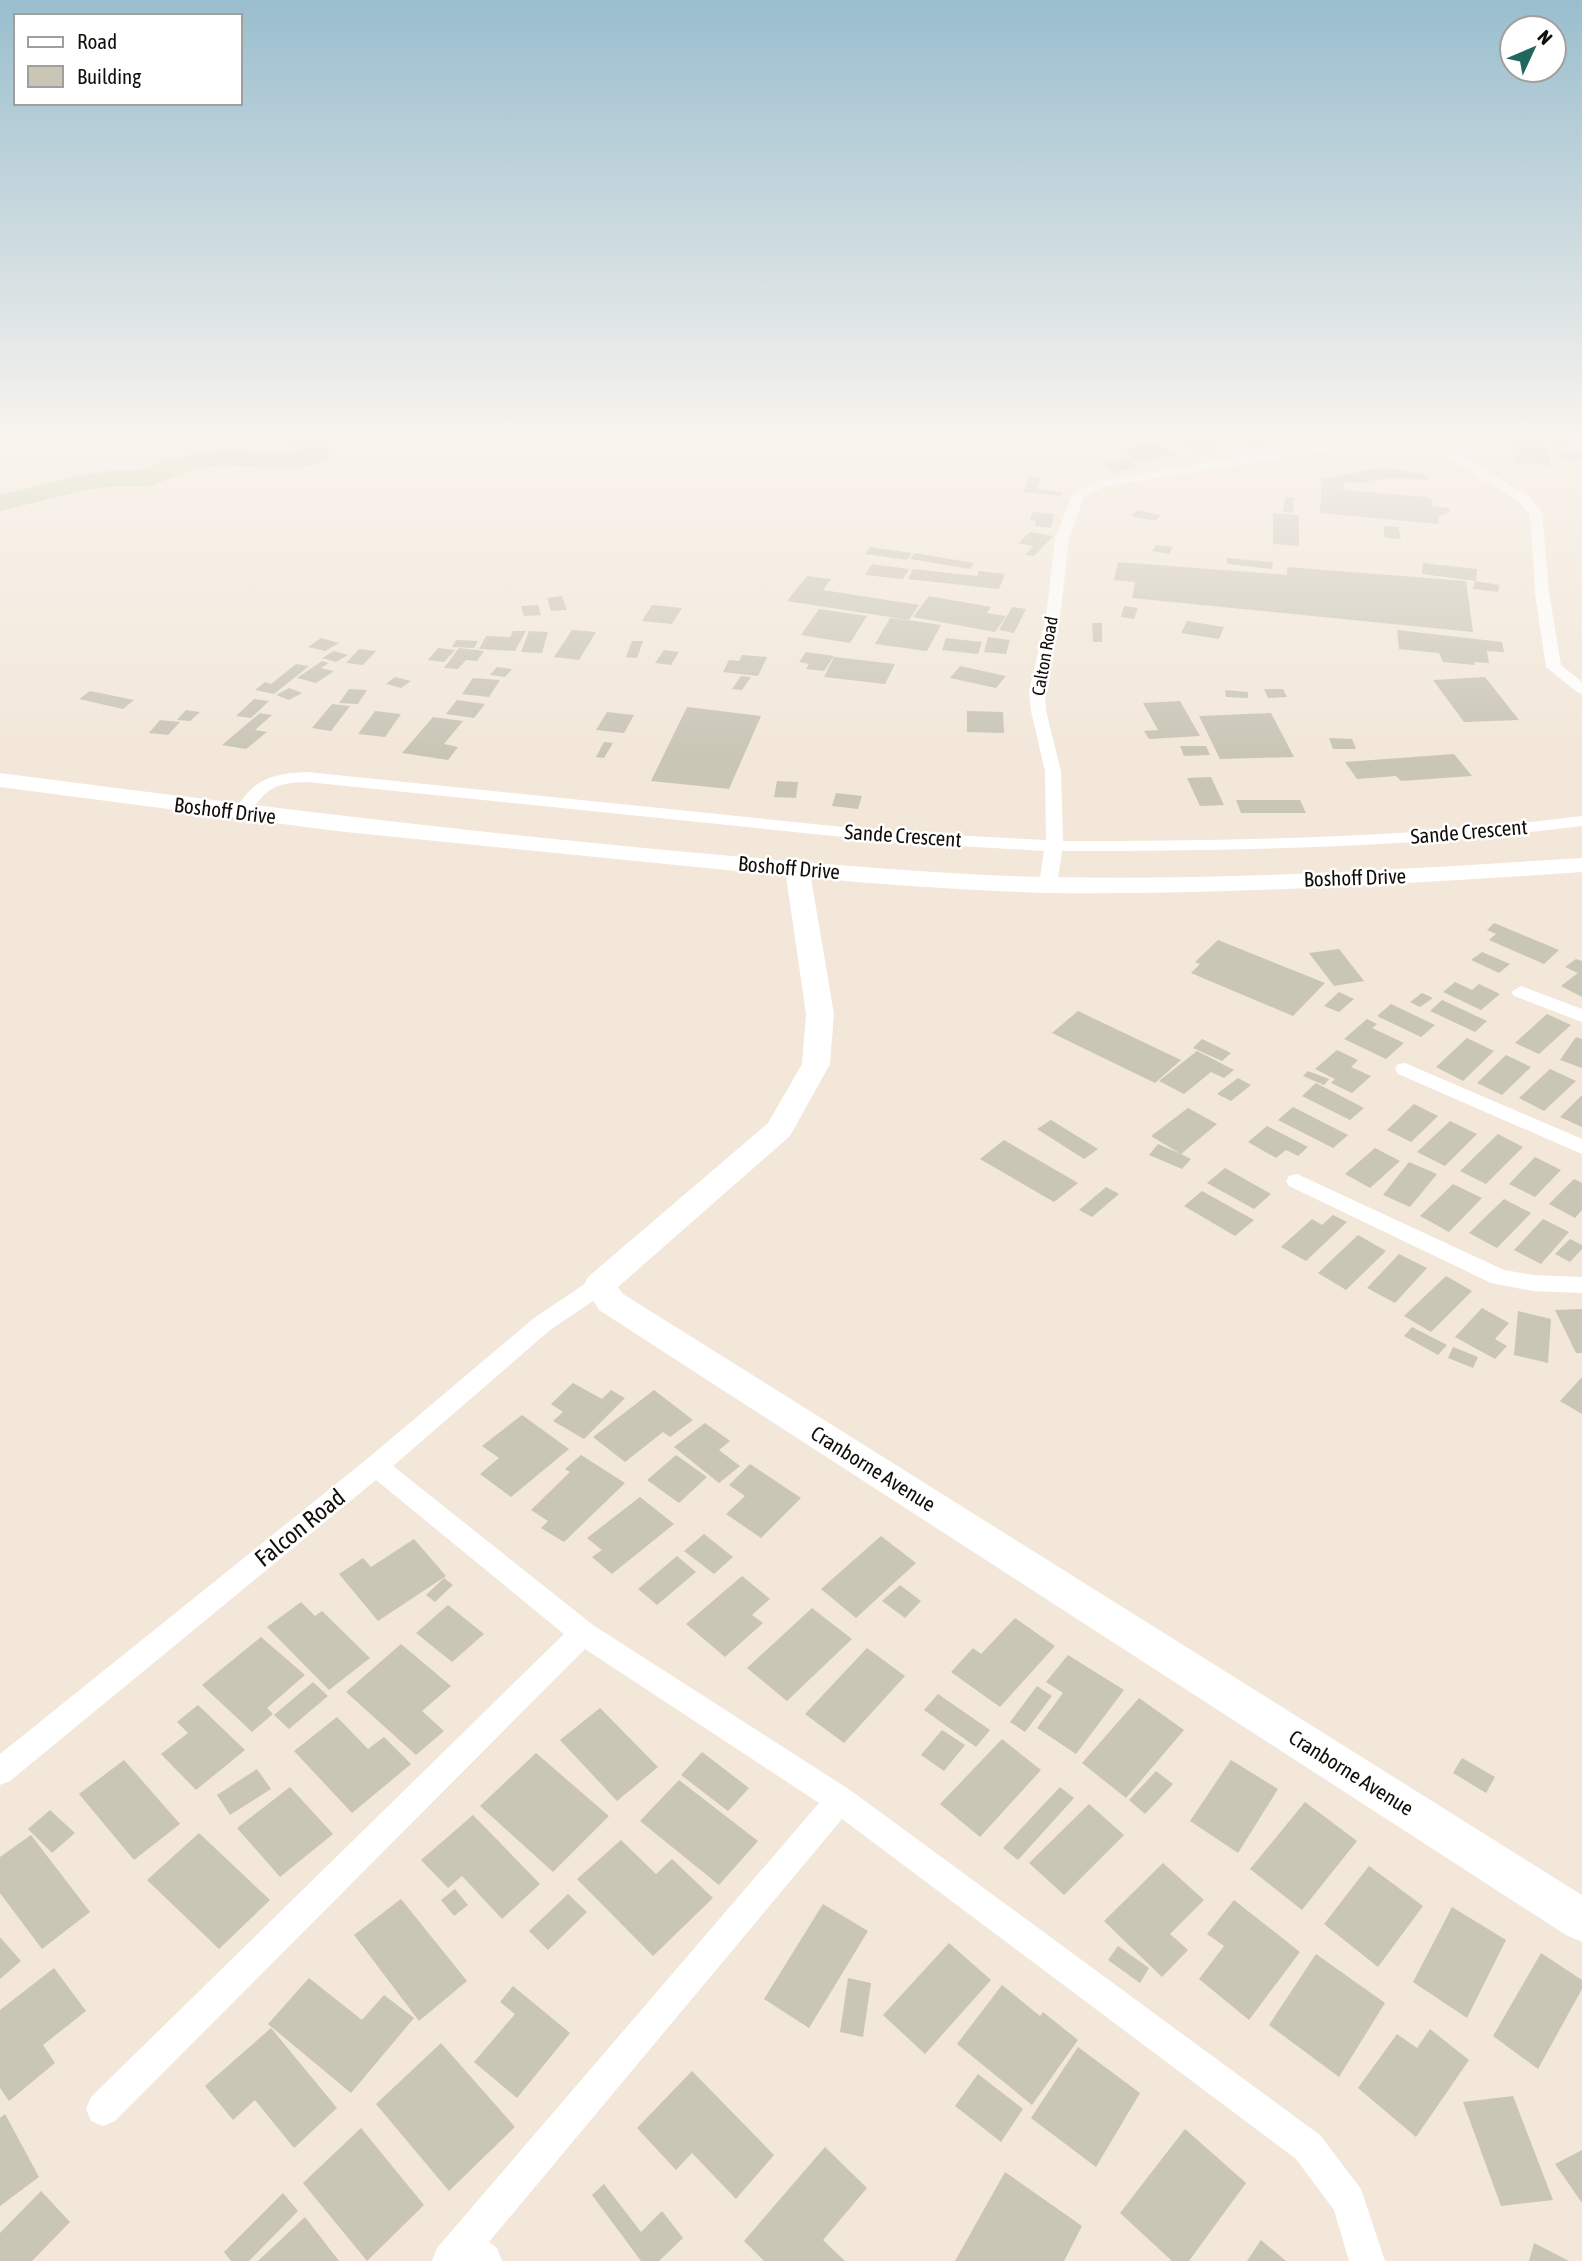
<svg xmlns="http://www.w3.org/2000/svg" width="1582" height="2261" font-family="'Asap Condensed',sans-serif">
<style>
.lines{fill:none;stroke-linecap:round;stroke-linejoin:round}
.river{fill:#c4cea6;fill-rule:evenodd}
.building{fill:#c9c6b6}
.street{fill:#fff;fill-rule:evenodd}
.secondary{fill:#fff;fill-rule:evenodd}
.labels{text-anchor:middle;stroke-width:5;stroke-linejoin:round;paint-order:stroke}
.far-street-label{font-size:18px;fill:#120f0a;stroke:#fff}
.street-label{font-size:21px;fill:#120f0a;stroke:#fff}
.near-street-label{font-size:24px;fill:#120f0a;stroke:#fff}
</style>
<rect width="100%" height="100%" fill="#f2e7d9"/>
<g class="lines">
<polygon class="river" points="283,436 322,438 331,455 327,461 295,469 222,465 195,469 150,486 108,487 78,492 0,511 0,495 78,476 108,471 145,470 161,461 222,449 295,453 303,451 285,446 281,440"/>
</g>
<g class="building">
<polygon points="1172,436 1199,436 1219,447 1199,452"/>
<polygon points="1233,436 1253,436 1266,446 1250,448"/>
<polygon points="1507,436 1546,437 1550,466 1514,462 1512,443 1507,442"/>
<polygon points="1553,438 1568,439 1572,448 1556,447"/>
<polygon points="1156,442 1176,455 1133,463 1140,467 1114,473 1102,464 1132,458 1118,449"/>
<polygon points="1558,452 1582,452 1582,461 1564,460"/>
<polygon points="1383,467 1424,474 1431,480 1385,478 1362,483 1347,482 1344,482 1343,490 1427,497 1432,500 1432,506 1449,508 1449,513 1439,516 1439,524 1320,513 1322,479"/>
<polygon points="1030,477 1041,478 1036,489 1062,492 1061,496 1023,492"/>
<polygon points="1285,497 1294,498 1293,513 1283,512"/>
<polygon points="1137,510 1161,515 1155,521 1131,516"/>
<polygon points="1032,512 1054,514 1051,528 1035,526 1036,521 1030,520"/>
<polygon points="1273,513 1299,515 1299,546 1273,544"/>
<polygon points="1383,526 1398,527 1401,539 1385,538"/>
<polygon points="1030,532 1053,536 1034,556 1025,555 1033,546 1018,543"/>
<polygon points="1156,545 1173,547 1169,554 1152,551"/>
<polygon points="870,547 912,553 907,560 865,554"/>
<polygon points="915,553 974,563 970,569 910,559"/>
<polygon points="1227,558 1273,562 1272,569 1227,564"/>
<polygon points="1118,562 1287,575 1287,567 1466,581 1473,632 1132,598 1135,582 1114,580"/>
<polygon points="1423,563 1477,569 1476,581 1422,574"/>
<polygon points="872,564 909,569 903,579 865,575"/>
<polygon points="913,569 977,576 979,571 1005,574 999,589 908,579"/>
<polygon points="807,576 831,579 823,590 919,605 909,620 787,601"/>
<polygon points="1475,581 1499,585 1498,592 1473,589"/>
<polygon points="562,596 567,610 551,611 547,598"/>
<polygon points="929,596 991,607 987,613 1006,616 995,632 913,617"/>
<polygon points="538,605 541,615 524,616 521,606"/>
<polygon points="652,605 682,608 672,624 642,621"/>
<polygon points="1124,606 1138,608 1134,619 1121,617"/>
<polygon points="1012,607 1026,609 1014,633 999,630"/>
<polygon points="819,609 867,616 850,643 801,635"/>
<polygon points="890,618 915,621 941,625 927,651 875,644"/>
<polygon points="1187,621 1224,627 1219,639 1181,633"/>
<polygon points="1092,623 1102,623 1102,642 1093,642"/>
<polygon points="572,630 596,632 579,660 554,657"/>
<polygon points="1397,630 1502,642 1504,652 1487,651 1489,663 1474,662 1475,665 1443,662 1439,653 1399,649"/>
<polygon points="513,631 526,631 515,651 479,649 486,636 510,637"/>
<polygon points="529,631 548,632 542,653 521,652"/>
<polygon points="988,637 1010,640 1006,654 984,652"/>
<polygon points="321,638 339,643 325,651 308,647"/>
<polygon points="946,638 982,642 978,654 942,650"/>
<polygon points="456,640 478,641 474,648 452,647"/>
<polygon points="632,641 643,641 637,658 626,657"/>
<polygon points="438,648 455,650 444,662 428,660"/>
<polygon points="459,648 484,651 477,661 466,660 458,669 444,668"/>
<polygon points="359,649 376,651 363,665 346,663"/>
<polygon points="664,650 679,652 671,665 655,663"/>
<polygon points="334,651 348,655 336,662 322,658"/>
<polygon points="806,652 834,656 824,671 806,669 809,664 799,662"/>
<polygon points="742,655 767,657 758,676 723,672 729,660 739,661"/>
<polygon points="834,657 895,664 885,684 824,677"/>
<polygon points="322,661 329,663 321,668 334,671 316,683 297,678"/>
<polygon points="296,664 309,666 274,694 255,690 265,682 271,684"/>
<polygon points="960,666 1006,676 996,688 950,678"/>
<polygon points="497,667 512,669 505,677 490,675"/>
<polygon points="741,676 751,677 742,690 732,689"/>
<polygon points="395,677 411,681 401,688 386,684"/>
<polygon points="1485,677 1519,720 1464,722 1433,680"/>
<polygon points="473,678 500,680 489,697 462,694"/>
<polygon points="289,688 302,693 289,700 276,695"/>
<polygon points="349,689 367,690 358,704 339,703"/>
<polygon points="1264,689 1283,689 1287,697 1268,698"/>
<polygon points="1225,690 1248,692 1248,698 1226,697"/>
<polygon points="90,691 134,700 123,709 79,699"/>
<polygon points="254,699 269,701 251,718 236,716"/>
<polygon points="457,700 485,704 474,718 446,714"/>
<polygon points="1180,701 1200,736 1149,739 1144,731 1158,730 1143,703"/>
<polygon points="332,704 350,706 331,731 312,728"/>
<polygon points="687,707 761,716 729,789 651,781"/>
<polygon points="186,710 200,712 190,721 177,720"/>
<polygon points="375,711 401,714 385,737 358,734"/>
<polygon points="967,711 1003,712 1004,733 967,732"/>
<polygon points="607,712 634,715 624,733 596,730"/>
<polygon points="260,713 272,715 255,730 267,732 246,749 222,745"/>
<polygon points="1271,713 1294,757 1220,759 1199,716"/>
<polygon points="433,717 463,721 444,744 458,747 448,760 402,753"/>
<polygon points="160,720 180,722 168,735 149,733"/>
<polygon points="1329,738 1352,739 1356,749 1333,749"/>
<polygon points="604,742 613,743 604,758 596,757"/>
<polygon points="1180,746 1206,746 1210,755 1184,756"/>
<polygon points="1454,754 1472,776 1401,781 1396,776 1357,779 1345,762"/>
<polygon points="1211,777 1224,805 1200,806 1187,778"/>
<polygon points="777,781 798,782 796,798 774,797"/>
<polygon points="836,793 862,796 858,809 832,806"/>
<polygon points="1236,800 1300,800 1306,813 1241,813"/>
<polygon points="1494,923 1559,950 1544,964 1489,940 1496,934 1487,930"/>
<polygon points="1218,940 1325,983 1293,1016 1191,973 1200,964 1195,962"/>
<polygon points="1339,949 1364,981 1334,986 1309,953"/>
<polygon points="1482,952 1510,964 1499,973 1471,960"/>
<polygon points="1576,959 1582,961 1582,997 1561,986 1578,973 1565,967"/>
<polygon points="1455,982 1472,990 1479,984 1500,994 1481,1010 1443,992"/>
<polygon points="1339,992 1354,999 1339,1012 1324,1006"/>
<polygon points="1422,993 1433,998 1420,1007 1410,1002"/>
<polygon points="1442,1000 1487,1021 1475,1032 1430,1011"/>
<polygon points="1391,1004 1435,1025 1421,1037 1377,1016"/>
<polygon points="1078,1011 1181,1060 1155,1083 1052,1033"/>
<polygon points="1547,1014 1571,1025 1539,1054 1515,1043"/>
<polygon points="1367,1019 1377,1024 1372,1028 1404,1043 1386,1059 1344,1039"/>
<polygon points="1576,1037 1582,1039 1582,1068 1560,1060"/>
<polygon points="1467,1038 1494,1051 1463,1081 1436,1067"/>
<polygon points="1202,1039 1231,1053 1222,1061 1193,1048"/>
<polygon points="1337,1050 1358,1060 1351,1067 1371,1076 1352,1093 1331,1083 1335,1079 1315,1069"/>
<polygon points="1197,1051 1234,1070 1224,1078 1211,1072 1184,1094 1159,1081"/>
<polygon points="1506,1055 1531,1067 1502,1095 1477,1083"/>
<polygon points="1550,1069 1576,1081 1544,1111 1519,1098"/>
<polygon points="1308,1071 1329,1079 1324,1085 1303,1076"/>
<polygon points="1238,1078 1251,1085 1231,1101 1217,1094"/>
<polygon points="1316,1083 1364,1108 1350,1120 1302,1096"/>
<polygon points="1582,1095 1582,1127 1560,1117"/>
<polygon points="1414,1104 1438,1116 1411,1142 1387,1130"/>
<polygon points="1293,1107 1348,1135 1333,1148 1278,1120"/>
<polygon points="1188,1108 1217,1124 1181,1154 1151,1136"/>
<polygon points="1051,1120 1098,1149 1084,1159 1037,1129"/>
<polygon points="1450,1121 1477,1134 1445,1166 1417,1152"/>
<polygon points="1267,1126 1308,1147 1298,1156 1286,1150 1276,1158 1248,1142"/>
<polygon points="1498,1134 1523,1147 1486,1184 1460,1171"/>
<polygon points="1004,1140 1078,1183 1054,1202 980,1159"/>
<polygon points="1158,1144 1181,1154 1191,1159 1182,1169 1149,1155"/>
<polygon points="1375,1148 1400,1161 1370,1188 1345,1174"/>
<polygon points="1535,1157 1561,1170 1535,1197 1509,1184"/>
<polygon points="1409,1162 1437,1174 1410,1207 1383,1195"/>
<polygon points="1225,1168 1271,1194 1254,1209 1207,1183"/>
<polygon points="1574,1179 1582,1183 1582,1210 1575,1218 1549,1204"/>
<polygon points="1453,1184 1482,1198 1449,1232 1420,1216"/>
<polygon points="1106,1187 1119,1194 1092,1217 1079,1210"/>
<polygon points="1202,1191 1254,1220 1235,1236 1184,1206"/>
<polygon points="1504,1199 1531,1213 1497,1248 1469,1233"/>
<polygon points="1333,1215 1347,1222 1306,1261 1281,1247 1312,1219 1322,1225"/>
<polygon points="1543,1219 1569,1232 1541,1264 1514,1250"/>
<polygon points="1358,1235 1386,1251 1346,1290 1318,1273"/>
<polygon points="1570,1239 1582,1245 1582,1249 1570,1262 1555,1254"/>
<polygon points="1399,1254 1427,1268 1395,1303 1367,1288"/>
<polygon points="1446,1276 1472,1291 1431,1332 1404,1316"/>
<polygon points="1482,1308 1509,1323 1495,1339 1507,1346 1495,1359 1455,1337"/>
<polygon points="1582,1309 1582,1353 1576,1353 1555,1310"/>
<polygon points="1518,1311 1551,1319 1548,1363 1514,1355"/>
<polygon points="1412,1327 1447,1345 1438,1355 1404,1336"/>
<polygon points="1453,1347 1478,1357 1473,1368 1448,1358"/>
<polygon points="1582,1377 1582,1414 1560,1401"/>
<polygon points="573,1383 602,1399 611,1390 625,1398 584,1439 553,1421 563,1412 551,1404"/>
<polygon points="654,1390 693,1420 670,1437 663,1432 625,1462 593,1437"/>
<polygon points="522,1415 569,1449 511,1497 480,1474 499,1458 482,1446"/>
<polygon points="705,1423 730,1441 719,1450 740,1466 719,1483 674,1447"/>
<polygon points="581,1455 625,1483 564,1542 541,1528 548,1521 531,1510 570,1472 565,1469"/>
<polygon points="676,1455 707,1477 679,1503 647,1480"/>
<polygon points="750,1464 801,1498 761,1538 726,1514 745,1496 729,1485"/>
<polygon points="640,1497 674,1524 612,1574 592,1557 602,1550 587,1538"/>
<polygon points="704,1534 733,1557 714,1574 684,1551"/>
<polygon points="881,1536 916,1563 856,1618 821,1589"/>
<polygon points="414,1539 446,1576 378,1621 339,1574 363,1558 371,1567"/>
<polygon points="677,1556 696,1572 657,1605 638,1589"/>
<polygon points="742,1576 770,1599 752,1615 763,1623 725,1657 686,1624"/>
<polygon points="444,1578 453,1585 435,1602 426,1595"/>
<polygon points="900,1585 921,1601 905,1618 882,1601"/>
<polygon points="301,1602 315,1616 322,1611 370,1658 329,1690 267,1627"/>
<polygon points="448,1605 484,1634 452,1662 416,1633"/>
<polygon points="812,1608 852,1639 787,1701 747,1668"/>
<polygon points="1015,1618 1055,1646 1000,1707 951,1672 973,1648 981,1654"/>
<polygon points="261,1637 305,1675 267,1708 273,1714 252,1732 202,1685"/>
<polygon points="401,1644 451,1686 422,1711 444,1731 416,1755 346,1692"/>
<polygon points="867,1648 905,1676 844,1743 805,1714"/>
<polygon points="1068,1655 1124,1690 1076,1754 1037,1728 1063,1693 1046,1682"/>
<polygon points="313,1682 328,1696 289,1729 274,1715"/>
<polygon points="1037,1686 1052,1696 1025,1732 1010,1722"/>
<polygon points="938,1694 990,1730 976,1747 924,1710"/>
<polygon points="1139,1698 1184,1730 1126,1798 1082,1763"/>
<polygon points="198,1705 245,1750 196,1790 161,1754 188,1733 177,1722"/>
<polygon points="600,1708 658,1767 617,1801 560,1740"/>
<polygon points="337,1717 368,1749 384,1737 411,1764 352,1813 294,1751"/>
<polygon points="942,1730 965,1745 944,1771 921,1755"/>
<polygon points="1002,1739 1041,1770 980,1837 940,1804"/>
<polygon points="702,1752 749,1788 728,1811 681,1775"/>
<polygon points="536,1753 609,1816 553,1872 480,1806"/>
<polygon points="1462,1758 1495,1777 1486,1793 1453,1773"/>
<polygon points="124,1760 180,1824 134,1860 79,1794"/>
<polygon points="1231,1760 1278,1789 1238,1853 1190,1821"/>
<polygon points="257,1769 271,1789 230,1815 217,1795"/>
<polygon points="1156,1771 1173,1784 1145,1814 1129,1800"/>
<polygon points="679,1780 758,1841 719,1885 640,1821"/>
<polygon points="290,1787 333,1834 280,1877 237,1828"/>
<polygon points="1060,1787 1074,1798 1018,1860 1003,1848"/>
<polygon points="1305,1802 1357,1841 1302,1910 1250,1869"/>
<polygon points="1089,1804 1124,1835 1064,1895 1029,1863"/>
<polygon points="50,1810 75,1833 52,1853 28,1829"/>
<polygon points="473,1815 540,1884 502,1919 462,1876 448,1888 421,1860"/>
<polygon points="199,1833 270,1900 219,1949 147,1880"/>
<polygon points="31,1835 90,1912 42,1949 0,1893 0,1857"/>
<polygon points="621,1840 656,1874 672,1859 713,1898 653,1956 577,1879"/>
<polygon points="1163,1863 1204,1900 1170,1934 1188,1950 1162,1977 1104,1921"/>
<polygon points="1369,1866 1423,1906 1378,1967 1324,1924"/>
<polygon points="455,1889 468,1905 454,1916 441,1900"/>
<polygon points="568,1894 587,1912 548,1950 529,1931"/>
<polygon points="401,1899 467,1981 419,2021 354,1935"/>
<polygon points="1234,1900 1300,1952 1249,2020 1199,1979 1224,1946 1207,1934"/>
<polygon points="823,1904 868,1931 809,2028 764,1999"/>
<polygon points="1452,1907 1506,1940 1467,2018 1413,1982"/>
<polygon points="0,1937 21,1961 0,1979"/>
<polygon points="949,1943 991,1980 925,2054 883,2015"/>
<polygon points="1118,1946 1149,1968 1140,1983 1108,1960"/>
<polygon points="1541,1953 1582,1980 1582,1989 1538,2069 1493,2036"/>
<polygon points="1316,1954 1385,2003 1339,2077 1269,2025"/>
<polygon points="54,1968 86,2011 43,2045 55,2063 9,2101 0,2088 0,2010"/>
<polygon points="309,1978 362,2020 384,1995 414,2018 351,2093 268,2024"/>
<polygon points="848,1978 871,1983 863,2037 840,2032"/>
<polygon points="1002,1985 1040,2016 1043,2012 1078,2040 1032,2105 957,2044"/>
<polygon points="513,1986 570,2033 517,2098 474,2062 515,2014 500,2002"/>
<polygon points="271,2028 337,2108 294,2148 255,2100 233,2120 205,2086"/>
<polygon points="1430,2029 1469,2060 1416,2137 1358,2088 1397,2034 1417,2048"/>
<polygon points="441,2043 515,2127 449,2191 376,2104"/>
<polygon points="1078,2047 1140,2093 1096,2167 1031,2118"/>
<polygon points="692,2071 774,2155 736,2199 692,2153 676,2170 637,2128"/>
<polygon points="978,2074 1023,2109 1001,2142 955,2106"/>
<polygon points="1513,2096 1553,2200 1501,2206 1463,2102"/>
<polygon points="5,2114 39,2177 0,2206 0,2118"/>
<polygon points="361,2128 424,2205 367,2261 303,2183"/>
<polygon points="1185,2129 1246,2183 1189,2261 1172,2261 1120,2213"/>
<polygon points="825,2147 867,2188 823,2240 845,2261 764,2261 744,2241"/>
<polygon points="1582,2150 1582,2203 1555,2164"/>
<polygon points="1005,2172 1082,2226 1064,2261 955,2261"/>
<polygon points="604,2184 641,2232 662,2211 683,2238 659,2261 641,2261 592,2195"/>
<polygon points="41,2191 70,2222 32,2261 0,2261 0,2233"/>
<polygon points="283,2193 298,2211 249,2261 231,2261 224,2252"/>
<polygon points="305,2217 339,2261 258,2261"/>
<polygon points="1261,2240 1286,2261 1247,2261"/>
<polygon points="1534,2243 1569,2261 1529,2261"/>
</g>
<g class="lines">
<g class="street">
<path d="M1367,436H1397L1391,440L1104,487L1084,497L1069,539L1060,617L1045,691L1046,711L1061,771L1063,841C1236,841 1410,838 1582,816V826C1410,848 1235,851 1062,851L1057,885L1048,890L1039,885L1044,851L892,842L307,782C273,783 266,789 247,817L241,818L233,813C253,780 268,774 307,772L892,832L1046,840L1045,771L1031,711L1029,691L1046,617L1055,539L1073,492L1101,480Z"/>
<polygon points="1412,436 1427,436 1529,496 1542,512 1549,593 1561,665 1582,682 1582,694 1577,692 1546,667 1535,593 1531,525 1529,513 1519,502"/>
<polygon points="1521,986 1582,1009 1582,1022 1514,996 1511,992"/>
<polygon points="1405,1063 1582,1139 1582,1154 1398,1074 1395,1069 1398,1064"/>
<polygon points="1297,1174 1504,1270 1533,1275 1582,1277 1582,1293 1533,1291 1491,1283 1289,1186 1286,1181 1289,1176"/>
<polygon points="600,1277 608,1279 611,1285 608,1291 550,1330 393,1466 593,1625 850,1790 1320,2135 1361,2189 1385,2261 1349,2261 1334,2210 1296,2159 842,1819 489,2242 497,2248 502,2261 432,2261 437,2248 819,1803 585,1649 115,2121 103,2126 91,2121 86,2109 91,2097 564,1634 376,1480 10,1781 0,1785 0,1754 367,1459 534,1318 592,1279"/>
</g>
<path class="secondary" d="M0,773C240,804 480,834 721,855C830,864 939,875 1048,877C1226,881 1405,869 1582,858V872C1405,884 1226,895 1048,893C969,891 890,885 811,878L834,1014L830,1064L790,1136L618,1287L623,1294L1582,1895V1942L1566,1935L599,1310L584,1285L588,1277L768,1123L802,1064L806,1014L786,876L336,831L0,787Z"/>
</g>
<linearGradient id="sky" x2="0" y2="1"><stop stop-color="#99bece"/><stop offset="0.58" stop-color="#f9f4ee"/><stop offset="1" stop-color="#f9f4ee" stop-opacity="0"/></linearGradient>
<rect width="1582" height="753" fill="url(#sky)"/>
<g class="labels">
<g class="far-street-label">
<text transform="translate(1045 656) rotate(-80)" y="6">Calton Road</text>
</g>
<g class="street-label">
<text transform="translate(225 811) rotate(7)" y="7">Boshoff Drive</text>
<text transform="translate(1469 832) rotate(-5)" y="7">Sande Crescent</text>
<text transform="translate(903 836) rotate(4)" y="7">Sande Crescent</text>
<text transform="translate(789 868) rotate(5)" y="7">Boshoff Drive</text>
<text transform="translate(1355 878) rotate(-2)" y="7">Boshoff Drive</text>
<text transform="translate(873 1469) rotate(32)" y="7">Cranborne Avenue</text>
<text transform="translate(1351 1773) rotate(32)" y="7">Cranborne Avenue</text>
</g>
<g class="near-street-label">
<text transform="translate(300 1528) rotate(-39)" y="8">Falcon Road</text>
</g>
</g>
<rect x="14" y="14" width="228" height="91" fill="#ffffff" stroke="#a09f9d" stroke-width="2"/>
<rect x="28" y="37" width="35" height="10" fill="#ffffff" stroke="#a09f9d" stroke-width="2"/>
<text x="77" y="49" font-size="21" fill="#120f0a">Road</text>
<rect x="28" y="66" width="35" height="21" fill="#c9c6b6" stroke="#a09f9d" stroke-width="2"/>
<text x="77" y="84" font-size="21" fill="#120f0a">Building</text>
<g transform="translate(1533 49) rotate(46)"><circle r="33" fill="#ffffff" stroke="#a09f9d" stroke-width="2"/>
<path d="M0-5L12 26L0 18L-12 26Z" fill="#20685d"/>
<text y="-10" font-size="19" font-weight="bold" text-anchor="middle" fill="#120f0a">N</text>
</g>
</svg>
